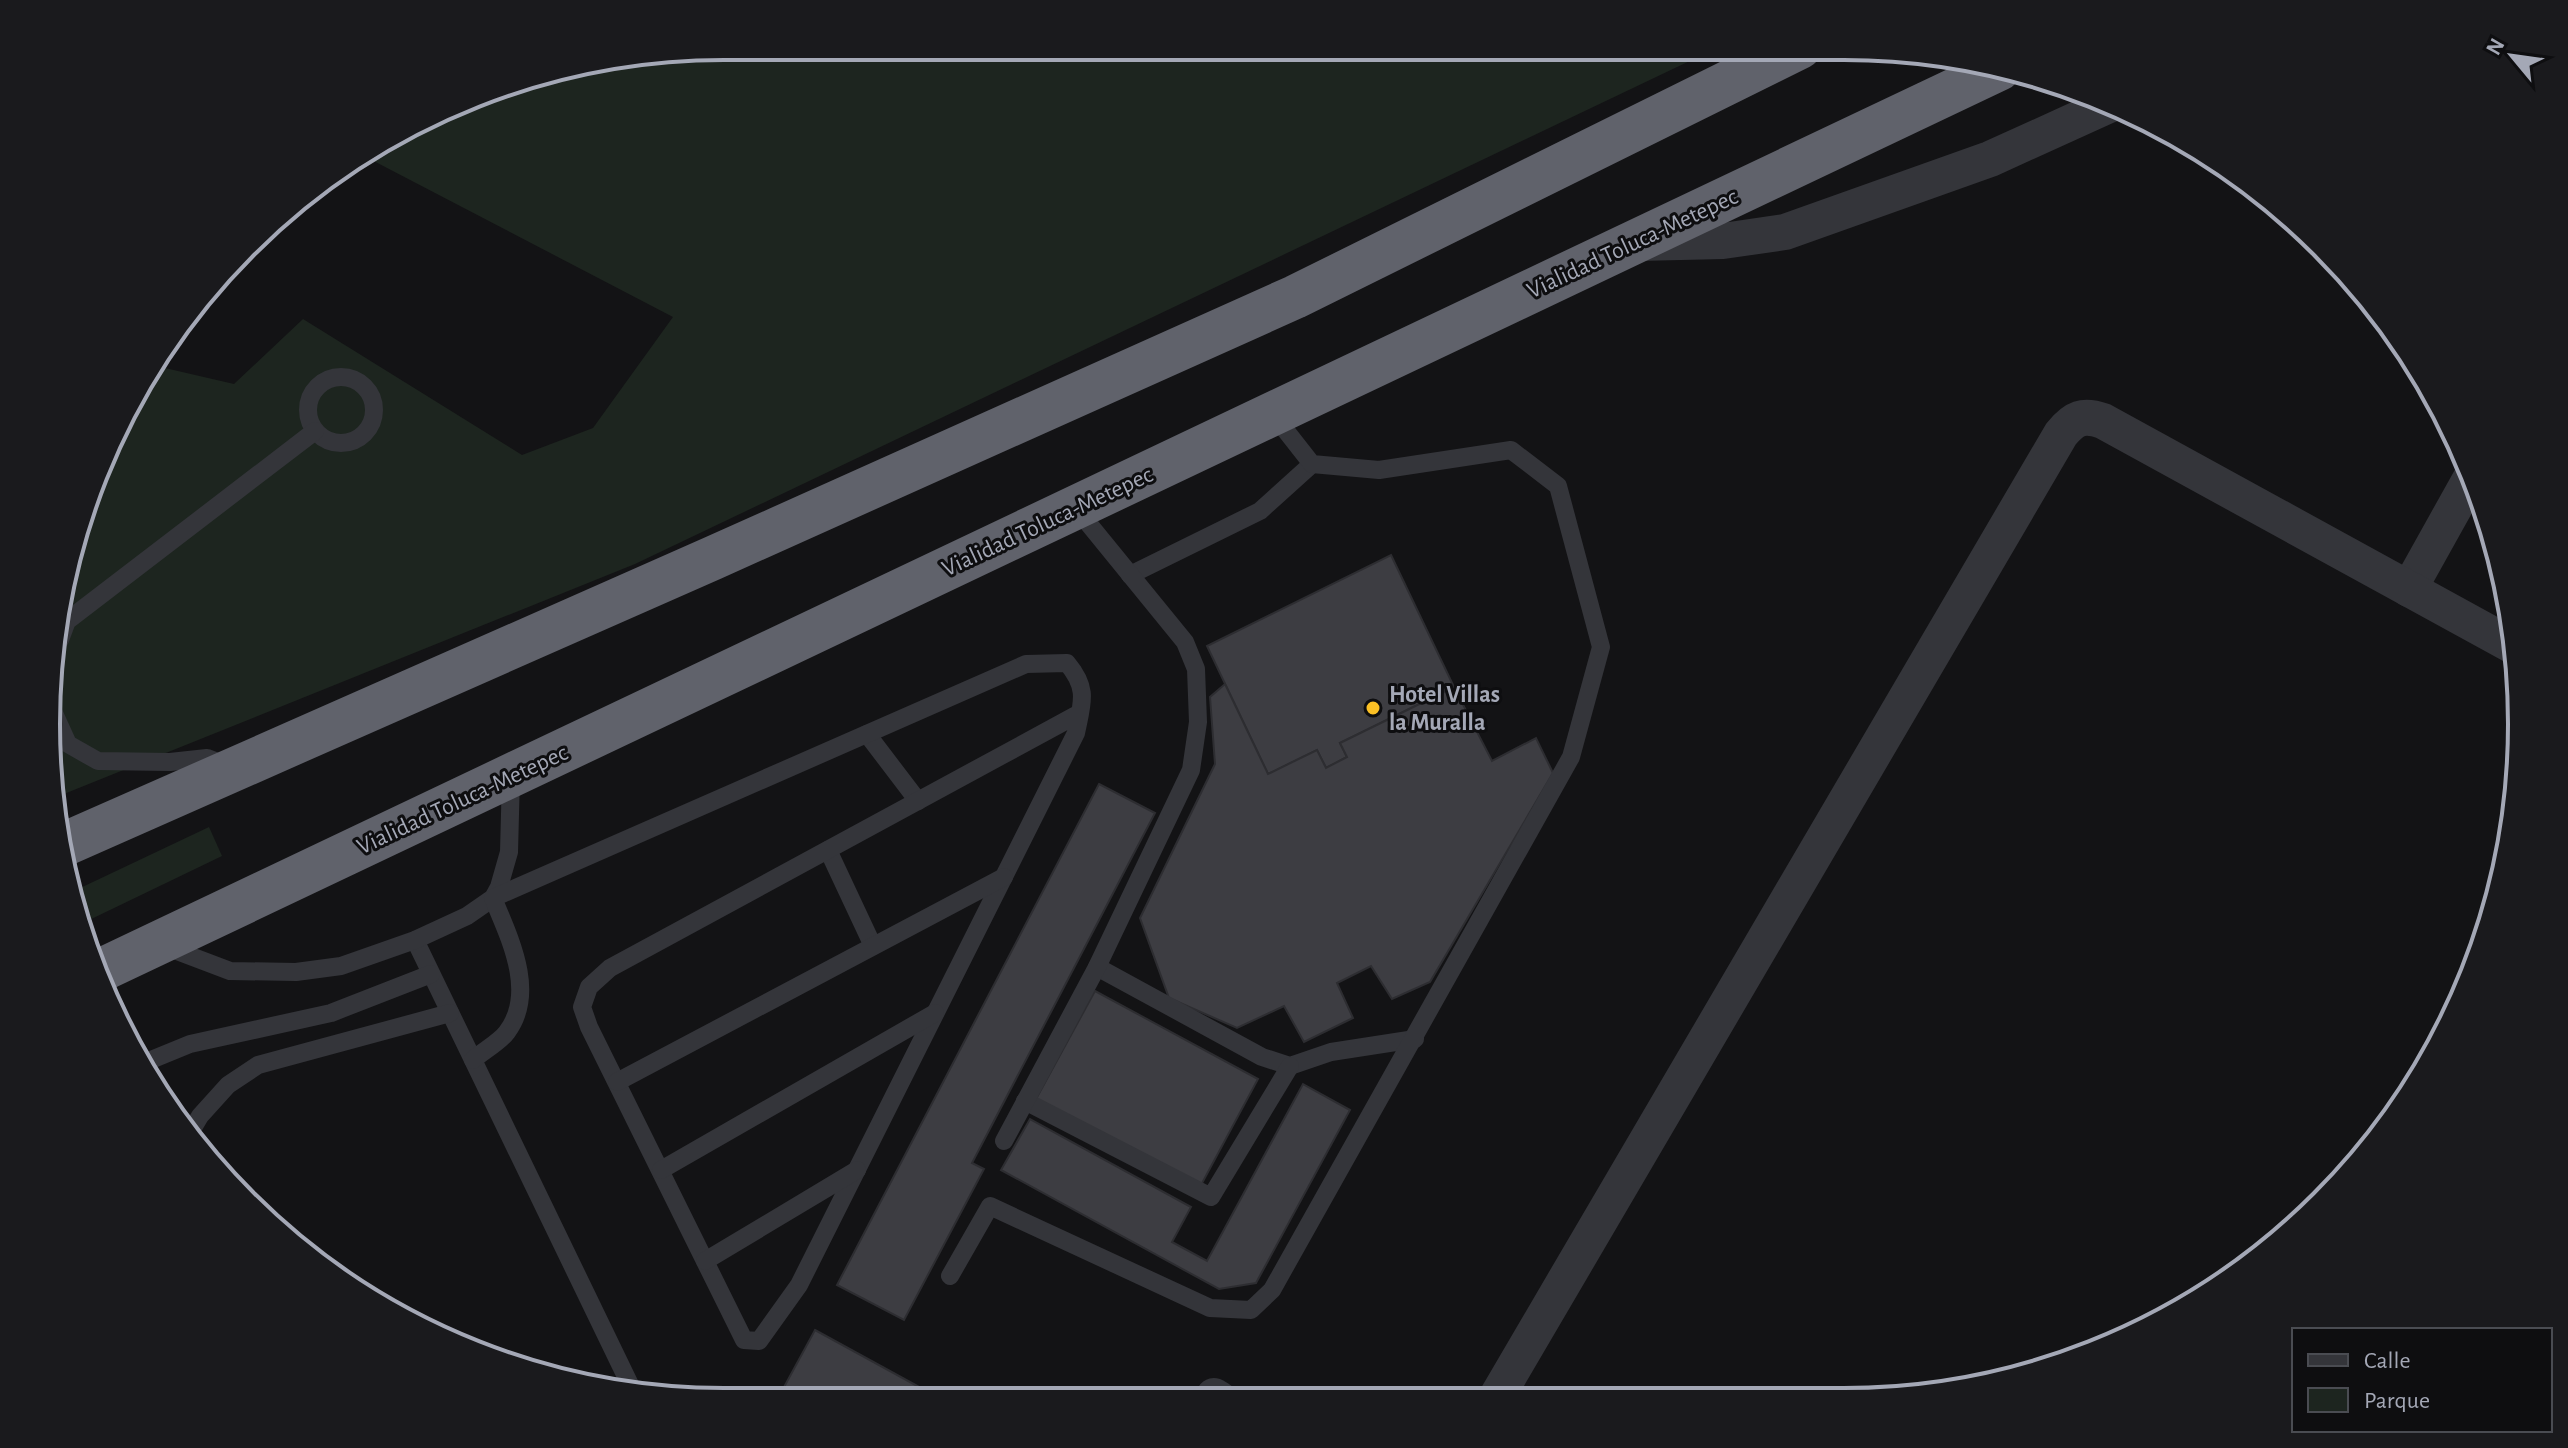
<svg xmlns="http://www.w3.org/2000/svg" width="2568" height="1448" font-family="'Alegreya Sans',sans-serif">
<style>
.green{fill:#1d251f}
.building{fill:#3d3d42;stroke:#2d2d31;stroke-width:2}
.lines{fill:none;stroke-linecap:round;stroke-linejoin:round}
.lane{stroke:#34353a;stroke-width:18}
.street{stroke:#34353a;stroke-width:36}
.highway{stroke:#60626b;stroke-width:44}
.poi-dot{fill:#fbc025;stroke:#0e0e10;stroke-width:3}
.labels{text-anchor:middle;stroke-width:6;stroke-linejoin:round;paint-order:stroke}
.street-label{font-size:24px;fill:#a4a8b6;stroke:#0e0e10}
.poi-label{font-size:24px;font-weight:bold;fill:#a4a8b6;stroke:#0e0e10;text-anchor:start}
.rim{fill:none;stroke:#a4a8b6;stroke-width:4}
</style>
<rect width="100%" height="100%" fill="#131315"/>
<g class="green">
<polygon points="724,46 1719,47 635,564 54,798 47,768 69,548 152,365 234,384 303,319 522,455 593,428 673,317 366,157 507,82"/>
<polygon points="209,827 222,856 83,923 76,890"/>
</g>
<g class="building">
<polygon points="1391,555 1454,687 1340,743 1347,757 1326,768 1317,750 1268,774 1207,646"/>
<polygon points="1225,684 1268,774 1317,750 1326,768 1347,757 1340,743 1454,687 1492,761 1536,738 1553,773 1430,982 1392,999 1371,966 1337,983 1353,1018 1304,1042 1284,1006 1237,1028 1169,998 1140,918 1215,764 1210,697"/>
<polygon points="1099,784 1155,813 972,1163 984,1169 904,1320 837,1285"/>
<polygon points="1095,991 1258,1079 1200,1187 1036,1099"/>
<polygon points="1303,1084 1350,1110 1256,1283 1219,1289 1001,1170 1030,1119 1191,1207 1172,1242 1207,1261"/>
<polygon points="815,1330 921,1388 915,1400 777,1400"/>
</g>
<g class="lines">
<g class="lane">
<circle cx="341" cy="410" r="33"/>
<polyline points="1130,575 1260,511 1312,464"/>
<polyline points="60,640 67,621 315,431"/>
<polyline points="53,711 68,744 98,761 170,762 207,758 225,765"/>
<polyline points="867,734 918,801"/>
<polyline points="828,850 873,946"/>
<polyline points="415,940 634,1393"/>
<polyline points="164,946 230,971 296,972 341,966 415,940 467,916 493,898 499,887 509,852 511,776"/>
<polyline points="1097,967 1262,1057 1290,1066 1331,1052 1415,1039"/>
<path d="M473,1060C483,1051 500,1042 507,1032C537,992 509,937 493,898L1026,664L1067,663C1089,689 1082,703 1076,733L799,1285L759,1341L744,1340L589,1027L582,1007L589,987L610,968L1080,713"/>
<polyline points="146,1062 190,1044 331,1013 431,974"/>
<polyline points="617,1082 1004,877"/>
<polyline points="1025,1101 1211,1197 1290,1066"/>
<polyline points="190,1133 200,1116 228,1085 258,1065 450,1013"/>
<polyline points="1004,1141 1097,967 1191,770 1198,722 1196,669 1185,642 1075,507"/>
<polyline points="661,1170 935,1013"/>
<polyline points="705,1261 857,1170"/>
<polyline points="950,1276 990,1206 1210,1308 1251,1310 1272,1290 1571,757 1601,647 1558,486 1511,450 1379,470 1312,464 1272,413"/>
</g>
<g class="street">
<polyline points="1638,243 1723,241 1785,232 1990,159 2111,104"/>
<polyline points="2409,589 2472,476"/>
<polyline points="1214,1396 1219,1399"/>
<path d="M1496,1398L2061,434C2074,418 2083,414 2103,421L2515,647"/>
</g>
<g class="highway">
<polyline points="65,844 713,558 1295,297 1800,47"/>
<polyline points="95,973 1999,69"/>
</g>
</g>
<circle class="poi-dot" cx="1373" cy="708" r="8"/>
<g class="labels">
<g class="street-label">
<text transform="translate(1632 243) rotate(-25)" y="8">Vialidad Toluca-Metepec</text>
<text transform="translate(1047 521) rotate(-25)" y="8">Vialidad Toluca-Metepec</text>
<text transform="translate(462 799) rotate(-25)" y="8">Vialidad Toluca-Metepec</text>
</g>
<g class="poi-label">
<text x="1389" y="702">Hotel Villas<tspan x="1389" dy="28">la Muralla</tspan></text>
</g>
</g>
<path d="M0 0H2568V1448H0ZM724 60H1844A664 664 0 0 1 2508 724V724A664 664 0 0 1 1844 1388H724A664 664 0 0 1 60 724V724A664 664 0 0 1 724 60Z" fill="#1a1a1d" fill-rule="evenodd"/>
<path class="rim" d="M724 60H1844A664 664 0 0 1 2508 724V724A664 664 0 0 1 1844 1388H724A664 664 0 0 1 60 724V724A664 664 0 0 1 724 60Z"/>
<rect x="2292" y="1328" width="260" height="104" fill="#0e0e10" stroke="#4a4c52" stroke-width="2"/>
<rect x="2308" y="1354" width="40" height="12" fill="#34353a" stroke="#4a4c52" stroke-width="2"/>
<text x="2364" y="1368" font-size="24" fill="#a4a8b6">Calle</text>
<rect x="2308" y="1388" width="40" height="24" fill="#1d251f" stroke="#4a4c52" stroke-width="2"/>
<text x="2364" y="1408" font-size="24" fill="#a4a8b6">Parque</text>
<g transform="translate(2512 56) rotate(299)" stroke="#0e0e10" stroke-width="6" paint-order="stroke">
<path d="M0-6L14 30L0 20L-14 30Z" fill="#a4a8b6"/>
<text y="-12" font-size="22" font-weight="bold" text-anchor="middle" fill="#a4a8b6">N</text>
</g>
</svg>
